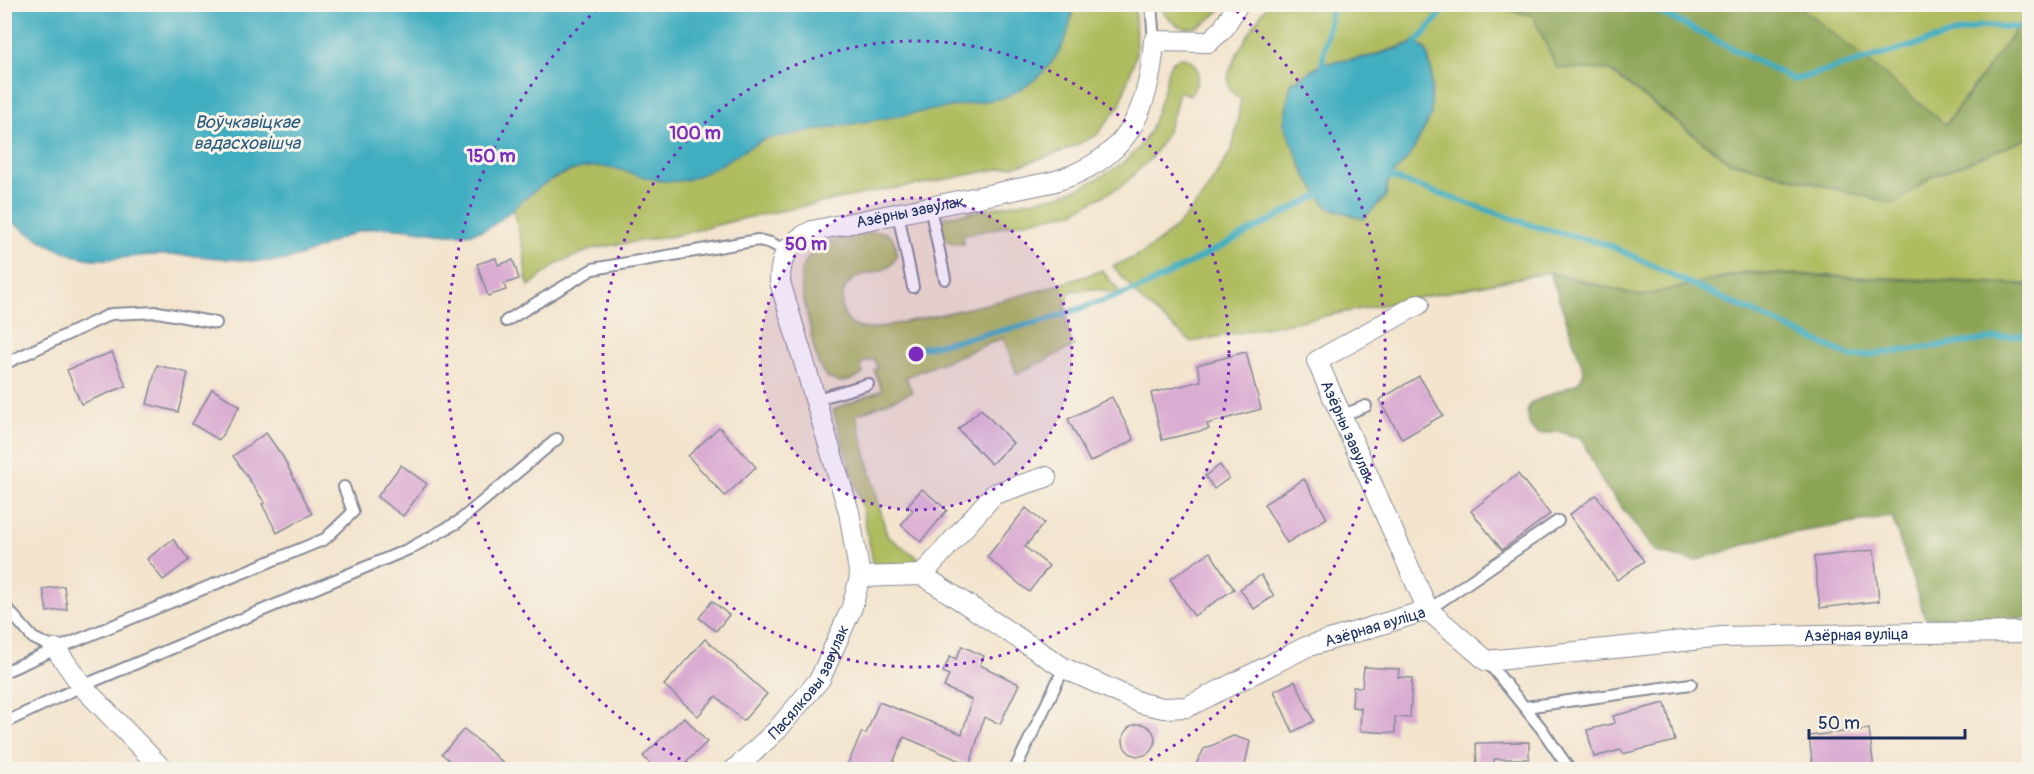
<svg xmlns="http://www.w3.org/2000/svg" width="2034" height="774" font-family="Pangolin,sans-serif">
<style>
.green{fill:#afbc5e;stroke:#65765e;stroke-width:1.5;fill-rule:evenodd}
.forest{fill:#8ba455;stroke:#536a5a;stroke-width:1.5}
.water{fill:#41adc0;stroke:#2e6e8f;stroke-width:1.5}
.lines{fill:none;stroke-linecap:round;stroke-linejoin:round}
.stream{stroke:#41adc0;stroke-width:6}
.building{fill:#daacd2}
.lane-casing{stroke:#878a96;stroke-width:14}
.street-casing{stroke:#878a96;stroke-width:22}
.lane{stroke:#fff;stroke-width:10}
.street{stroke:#fff;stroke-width:20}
.ring{fill:none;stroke:#7b2cbf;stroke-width:3;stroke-dasharray:3 6}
.labels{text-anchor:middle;stroke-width:6;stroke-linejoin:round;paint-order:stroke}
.street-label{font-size:16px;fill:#1b2f5e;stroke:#f7f3e8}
.water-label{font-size:18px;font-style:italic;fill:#285b80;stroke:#f7f3e8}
.centre{fill:#7b2cbf;stroke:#f7f3e8;stroke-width:3}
.ring-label{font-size:18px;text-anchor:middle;font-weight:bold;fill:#7b2cbf;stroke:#f7f3e8;stroke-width:6;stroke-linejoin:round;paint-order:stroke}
</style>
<rect width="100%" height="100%" fill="#f7f3e8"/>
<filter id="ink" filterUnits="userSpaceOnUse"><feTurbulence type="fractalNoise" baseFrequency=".0167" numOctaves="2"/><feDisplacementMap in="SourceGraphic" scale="12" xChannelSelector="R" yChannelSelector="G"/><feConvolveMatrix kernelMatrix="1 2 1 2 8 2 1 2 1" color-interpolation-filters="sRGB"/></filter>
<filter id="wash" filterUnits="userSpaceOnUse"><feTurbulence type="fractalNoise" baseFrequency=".008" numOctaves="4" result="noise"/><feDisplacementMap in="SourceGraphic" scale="24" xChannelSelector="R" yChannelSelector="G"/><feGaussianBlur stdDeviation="1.35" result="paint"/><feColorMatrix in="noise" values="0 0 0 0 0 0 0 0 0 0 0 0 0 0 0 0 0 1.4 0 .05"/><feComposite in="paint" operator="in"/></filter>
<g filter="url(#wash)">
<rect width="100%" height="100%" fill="#f3e4cd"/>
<g class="green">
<path d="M1491,4L1533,15L1557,68L1608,70L1729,162L1894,204L1932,177L2029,138V284L1744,272L1641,296L1550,272L1191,342L1142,301L1113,266C1159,251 1194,213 1218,172C1222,164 1229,156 1232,148C1237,132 1238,114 1241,98C1233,95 1228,89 1228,80C1228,63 1257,21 1267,5ZM1414,39L1415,42L1426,49L1432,72L1431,116L1410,156L1390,177L1385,198L1363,219L1327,207L1305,175L1284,123L1291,82L1322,64L1370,56L1414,42Z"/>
<polygon points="2029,4 2030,11 1945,125 1797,5"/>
<polygon points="1072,5 1135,5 1136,55 1120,105 1097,135 1061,152 1023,164 922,184 878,191 741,219 674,236 595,248 558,263 529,286 526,277 524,251 513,209 538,187 558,176 580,168 602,165 660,181 733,155 765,139 785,135 1072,16"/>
<path d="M1160,5V4L1225,5C1212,19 1190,40 1171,20C1166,15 1161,12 1160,5Z"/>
<path d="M1179,58C1202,58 1201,81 1190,95L1179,91L1174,113L1165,137L1151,158L1122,186L1073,212L963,235L964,244H954L942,238C939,230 938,224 945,217L1061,195L1086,185L1121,165L1138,149L1150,131L1165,86L1168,69L1172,62Z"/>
<path d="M873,232C877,232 880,231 883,232C897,236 901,256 890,266C878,276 859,270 848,284C840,294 839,313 850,323C855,328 864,329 872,329C949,312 1028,298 1102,270L1122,295L1095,289L1070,291L1064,311L1070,338L1074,346L1017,374L1003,338L906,377L912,392L856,415L887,536L923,561L889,572L880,570L873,562L862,507L833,410L882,390L874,370L878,368L874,359L860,364L863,374C818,400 816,355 809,323C806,307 799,288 801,272C802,267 809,256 812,252C826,237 855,236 873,232Z"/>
</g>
<g class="forest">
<polygon points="1489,5 1798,5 1946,125 2029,12 2029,138 1931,177 1895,204 1729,161 1609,70 1557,68 1533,16"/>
<polygon points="1550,273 1641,296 1745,273 2029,285 2029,618 1925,618 1892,517 1768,537 1695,561 1656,552 1603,483 1581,438 1560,432 1538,434 1530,427 1527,412 1530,403 1576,384 1581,379 1584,371"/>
</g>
<g class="water">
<path d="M5,4H1072V5C1071,49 1042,83 1002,98L765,139C738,151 707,178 679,181C644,185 619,160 582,168C554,173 533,191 513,209C504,217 494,226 483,230C447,242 411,224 375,228C343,232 316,254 285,260C267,263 248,261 230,259C207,257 182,254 158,255C132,255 107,263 81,257C54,251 28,232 5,218Z"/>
<polygon points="1416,43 1426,50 1431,71 1431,115 1410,156 1389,178 1385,197 1363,219 1328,207 1306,176 1284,123 1291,83 1322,64 1369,57"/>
</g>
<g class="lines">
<g class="stream">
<polyline points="1644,4 1794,80 1981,26 2030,28"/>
<polyline points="1413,48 1416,43 1449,4"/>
<polyline points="1324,72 1322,64 1332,4"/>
<polyline points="1383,179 1390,177 1537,227 1609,245 1691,284 1852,357 2030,334"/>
<polyline points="918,349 1040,322 1144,287 1319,195 1327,193"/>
</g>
</g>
<g id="blocks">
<g class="building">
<polygon points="496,258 498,265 513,260 519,279 504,284 506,290 488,296 477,264"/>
<polygon points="112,352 126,386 81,404 67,370"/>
<polygon points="1246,352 1261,409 1207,424 1209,429 1162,440 1151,393 1201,381 1197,365"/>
<polygon points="157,365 188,373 178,412 147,404"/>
<polygon points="1419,376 1443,415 1402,439 1379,400"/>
<polygon points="212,389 240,406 219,440 192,424"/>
<polygon points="1112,397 1134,440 1090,462 1068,419"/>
<polygon points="981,409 1013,443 991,464 958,429"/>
<polygon points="719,427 756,467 725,496 688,456"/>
<polygon points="266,433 283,457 312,514 277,533 262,504 265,503 233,456"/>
<polygon points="401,465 427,484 403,516 377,497"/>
<polygon points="1220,465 1229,478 1214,489 1205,476"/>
<polygon points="1518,474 1550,514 1502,550 1471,511"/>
<polygon points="1304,479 1327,518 1287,543 1264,504"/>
<polygon points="922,489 947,510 921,542 901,525 913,510 907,506"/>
<polygon points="1596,495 1644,561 1617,580 1569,515"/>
<polygon points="1026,508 1044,523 1025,547 1049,566 1029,592 987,557"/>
<polygon points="173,539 189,560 163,580 147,559"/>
<polygon points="1874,550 1879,601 1820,608 1814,557"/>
<polygon points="1210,552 1234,589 1194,616 1170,579"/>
<polygon points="1261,575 1274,596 1254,609 1240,589"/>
<polygon points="64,586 67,609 47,612 43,589"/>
<polygon points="712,601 729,615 716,631 699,618"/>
<polygon points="705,639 767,694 743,721 716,696 698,716 664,685"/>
<polygon points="962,646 984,656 980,665 1019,684 1000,724 984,717 970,765 904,737 890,770 845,770 862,732 866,734 879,702 962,734 972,700 944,687 949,675 943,672 950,656 956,659"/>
<polygon points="1364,667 1399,669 1398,677 1412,678 1410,718 1395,717 1395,733 1360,731 1361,708 1352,707 1353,687 1362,687"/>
<polygon points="1295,681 1314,721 1293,732 1274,691"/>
<polygon points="1665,703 1675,741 1623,754 1621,750 1594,757 1587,730 1615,723 1613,716"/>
<polygon points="684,717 707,742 678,770 656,770 643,756"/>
<circle cx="1139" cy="740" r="16"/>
<polygon points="464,729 482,744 511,770 460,770 442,754"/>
<polygon points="1869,729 1874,770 1813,770 1809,736"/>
<polygon points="1233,736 1250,741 1244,770 1193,770 1204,749"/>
<polygon points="1529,742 1529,759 1494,759 1494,770 1477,770 1476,743"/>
</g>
</g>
</g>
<g filter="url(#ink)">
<use href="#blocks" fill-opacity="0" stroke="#878a96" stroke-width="1.5"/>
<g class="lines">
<defs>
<g id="lane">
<polyline points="1151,4 1154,41"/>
<polyline points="930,207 945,279"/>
<polyline points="898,213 913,287"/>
<polyline points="506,321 593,269 758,240 771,243 786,251"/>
<polyline points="4,364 111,314 158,312 216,323"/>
<polyline points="814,400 868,384"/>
<polyline points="1341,416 1366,406"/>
<polyline points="4,605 33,638 56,649"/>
<polyline points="1428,610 1558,521"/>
<polyline points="1487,661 1541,728 1570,770"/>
<polyline points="4,672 56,649 325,539 353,512 344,487"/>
<polyline points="1525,707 1691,684"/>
<polyline points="4,723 82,686 409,549 458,522 557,439"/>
<polyline points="1018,770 1017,765 1064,668"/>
</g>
<g id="street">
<path id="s1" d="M1419,304L1317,361L1428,610"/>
<polyline points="922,575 994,494 1046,477"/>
<path id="s2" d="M860,577L922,575L1064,668L1141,703L1163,708L1187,707L1306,647L1428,610L1487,661L1722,637L1919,633L2030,632"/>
<polyline points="56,649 82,686 163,770"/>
<path id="s3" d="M734,770L777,730L820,679L852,607L860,577L849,512L780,282C780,255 788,243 812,231L1052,182C1126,161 1149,114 1154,41L1209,42L1223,29L1238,4"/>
</g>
</defs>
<use href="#lane" class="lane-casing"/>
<use href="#street" class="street-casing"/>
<use href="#lane" class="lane"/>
<use href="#street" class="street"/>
</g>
</g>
<circle cx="916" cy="354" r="156" fill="#7b2cbf" fill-opacity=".12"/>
<g class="ring">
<circle cx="916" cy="354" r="156"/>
<circle cx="916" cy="354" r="313"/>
<path d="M696 768A469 469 0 0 1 602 5M1230 5A469 469 0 0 1 1136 768"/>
</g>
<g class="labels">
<g class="street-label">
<text dy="6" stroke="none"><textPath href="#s3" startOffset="706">Азёрны завулак</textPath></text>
<text dy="6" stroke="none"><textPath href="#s1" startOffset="194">Азёрны завулак</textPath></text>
<text dy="6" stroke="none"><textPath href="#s2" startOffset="568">Азёрная вуліца</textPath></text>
<text dy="6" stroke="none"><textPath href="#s2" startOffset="1072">Азёрная вуліца</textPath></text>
<text dy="6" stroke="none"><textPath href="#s3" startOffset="117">Пасялковы завулак</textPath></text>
</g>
<g class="water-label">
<text x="247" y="128">Воўчкавіцкае<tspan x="247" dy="21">вадасховішча</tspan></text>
</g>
</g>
<circle cx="916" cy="354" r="9" class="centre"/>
<g class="ring-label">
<text x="695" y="139">100 m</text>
<text x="491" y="162">150 m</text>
<text x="806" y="250">50 m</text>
</g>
<rect width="2034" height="774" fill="none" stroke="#f7f3e8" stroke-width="24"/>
<path d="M1809 729v9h156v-9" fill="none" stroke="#1b2f5e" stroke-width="3"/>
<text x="1818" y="729" font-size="18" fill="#1b2f5e" stroke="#f7f3e8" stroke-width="4.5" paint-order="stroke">50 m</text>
</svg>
